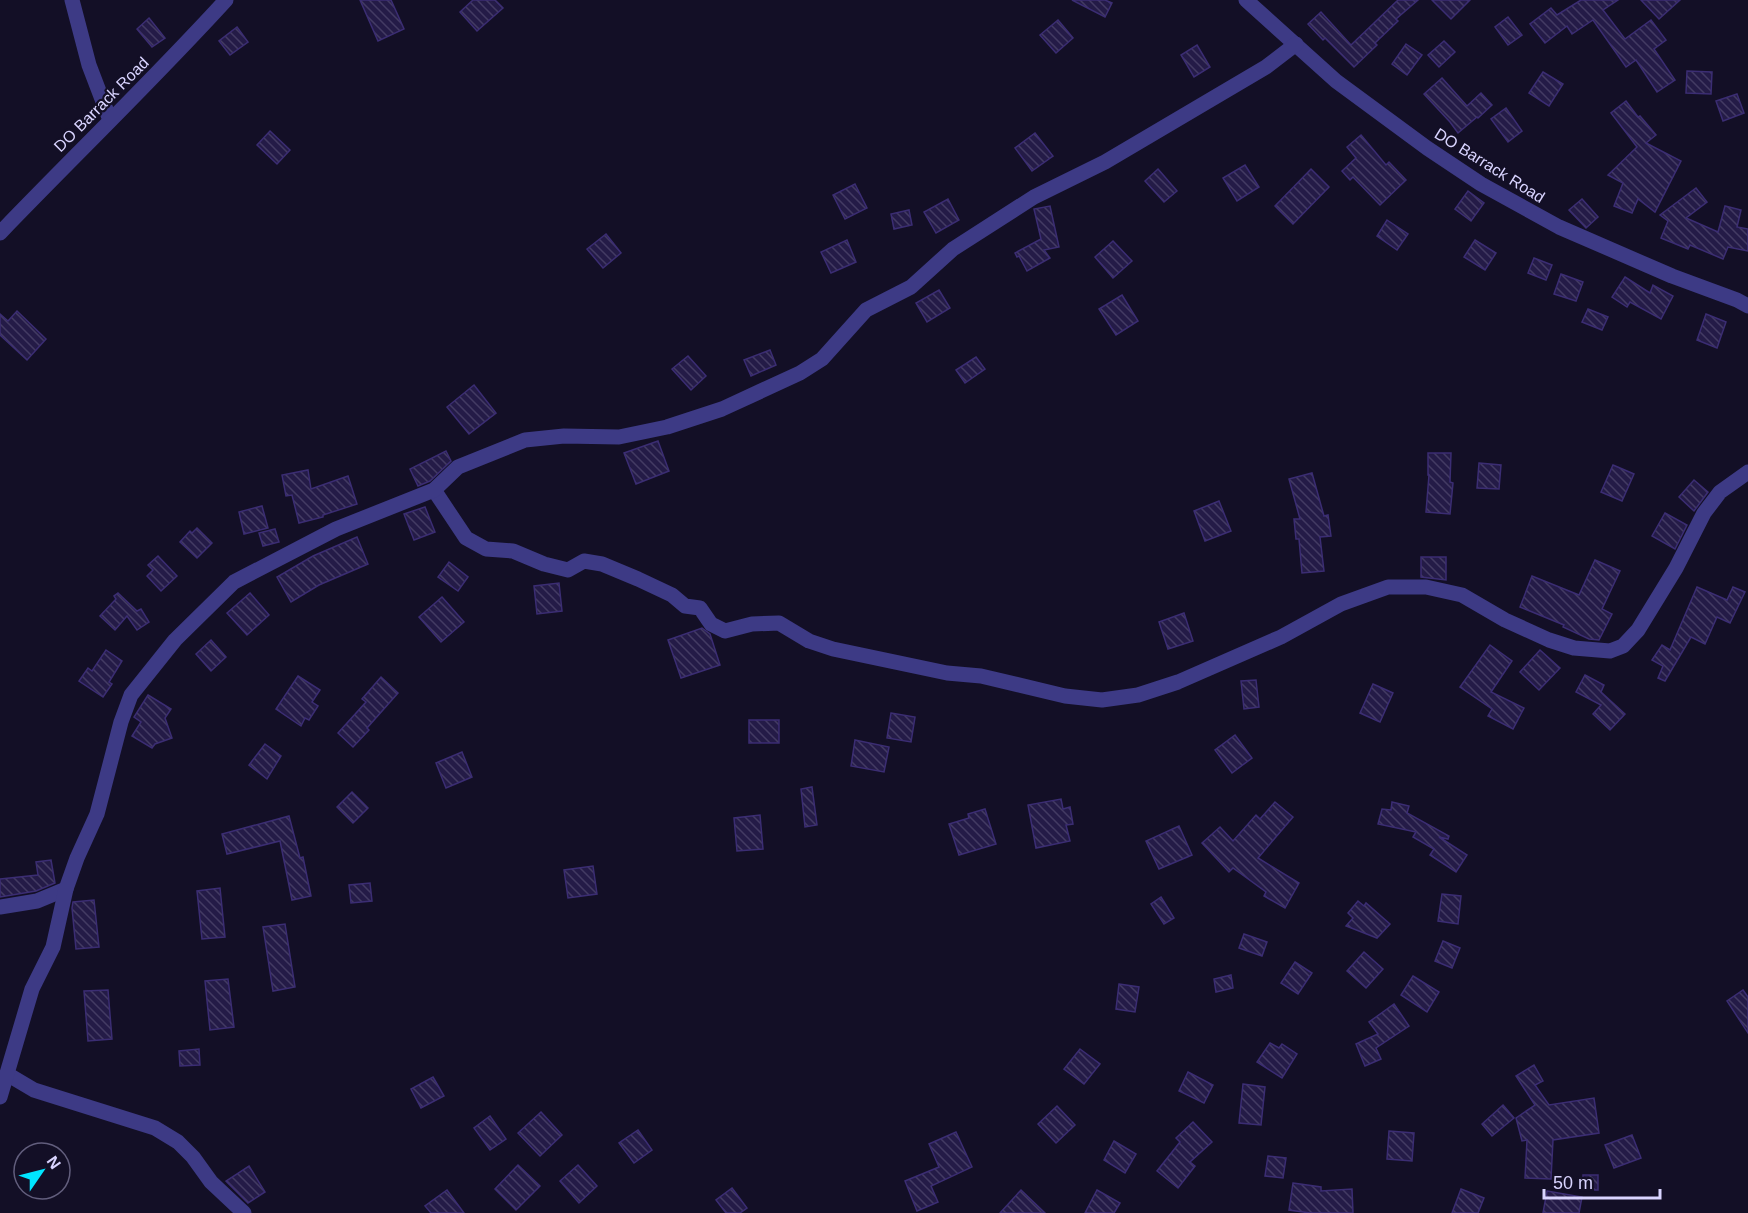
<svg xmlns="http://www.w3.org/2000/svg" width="1748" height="1213" font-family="Arial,sans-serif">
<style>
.building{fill:url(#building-back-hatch);stroke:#3b2d73;stroke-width:1.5}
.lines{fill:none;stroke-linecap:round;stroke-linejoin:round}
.minor{stroke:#3d3a85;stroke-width:15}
.labels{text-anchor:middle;stroke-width:4.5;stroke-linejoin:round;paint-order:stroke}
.street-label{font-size:16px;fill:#d9d4ff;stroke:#130f26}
</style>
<defs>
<pattern id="building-back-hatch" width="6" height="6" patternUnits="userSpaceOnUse" patternTransform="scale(1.5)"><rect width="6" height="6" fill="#241b47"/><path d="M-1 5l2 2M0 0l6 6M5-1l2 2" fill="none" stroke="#433b63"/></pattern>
</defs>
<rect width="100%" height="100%" fill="#130f26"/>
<g class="building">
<polygon points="360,0 391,0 404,29 378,41"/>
<polygon points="473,0 495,0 503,8 477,31 460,12"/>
<polygon points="1072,0 1105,0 1112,3 1105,17"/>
<polygon points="1398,0 1418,0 1396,19 1398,21 1375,43 1377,45 1354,67 1325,38 1323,40 1308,24 1321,12 1351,45"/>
<polygon points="1432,0 1470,0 1451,19"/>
<polygon points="1581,0 1618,0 1603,10 1625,39 1651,20 1666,40 1654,49 1675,80 1657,92 1636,60 1626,67 1593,20 1572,34 1567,26 1545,43 1530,24 1551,8 1557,15"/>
<polygon points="1641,0 1680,0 1659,19"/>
<polygon points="1508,17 1522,35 1508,45 1495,27"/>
<polygon points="149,18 165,38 152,47 137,29"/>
<polygon points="1058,20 1073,38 1056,53 1040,35"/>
<polygon points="237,27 248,42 230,55 219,41"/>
<polygon points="1444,41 1455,52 1439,67 1428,55"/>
<polygon points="1406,44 1422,55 1407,75 1392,64"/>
<polygon points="1197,45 1210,67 1194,77 1181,55"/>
<polygon points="1687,71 1712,72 1711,94 1686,93"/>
<polygon points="1543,72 1563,84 1549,106 1529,93"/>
<polygon points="1442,78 1467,106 1481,93 1492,105 1478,118 1477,117 1458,133 1450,122 1424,94"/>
<polygon points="1737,94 1744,113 1723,121 1716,101"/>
<polygon points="1626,101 1638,117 1640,116 1656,135 1646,143 1681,161 1655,212 1638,199 1632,213 1614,206 1623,183 1608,175 1637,147 1611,113"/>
<polygon points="1506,108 1522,131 1508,142 1491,119"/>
<polygon points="270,131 290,150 277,164 257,145"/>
<polygon points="1035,133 1053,156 1032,171 1015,148"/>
<polygon points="1361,135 1386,165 1389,162 1406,180 1380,205 1353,177 1350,180 1342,171 1356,158 1347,147"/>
<polygon points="1245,165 1259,187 1237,201 1223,178"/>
<polygon points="1158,169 1177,191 1164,202 1145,181"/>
<polygon points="1311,169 1329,187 1293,224 1275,206"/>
<polygon points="855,184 867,208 845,219 833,195"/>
<polygon points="1696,188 1707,202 1686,218 1718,232 1725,206 1741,210 1737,227 1748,229 1748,251 1728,247 1723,259 1690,245 1688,249 1661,238 1668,221 1660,215"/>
<polygon points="1468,191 1484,203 1471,221 1455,209"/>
<polygon points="948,199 959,220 936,233 924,212"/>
<polygon points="1582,199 1598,217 1586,228 1569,210"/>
<polygon points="1050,206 1059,247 1044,250 1050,258 1027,271 1019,256 1017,257 1015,253 1041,239 1034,209"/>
<polygon points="909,210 912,225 894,229 891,214"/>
<polygon points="1387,220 1408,234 1397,250 1377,236"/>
<polygon points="606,234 621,253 603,268 587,249"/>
<polygon points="847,240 856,262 831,273 821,252"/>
<polygon points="1475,240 1496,253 1485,270 1464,257"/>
<polygon points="1113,241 1132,261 1113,278 1095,257"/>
<polygon points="1534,258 1552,265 1546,280 1528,273"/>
<polygon points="1561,274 1583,282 1576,301 1554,294"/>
<polygon points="1625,277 1650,293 1653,285 1673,296 1661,319 1630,302 1627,307 1612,297"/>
<polygon points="939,290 950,308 927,322 916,303"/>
<polygon points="1122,295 1138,321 1116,335 1099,309"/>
<polygon points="1588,309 1608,317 1602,330 1582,322"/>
<polygon points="17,311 46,339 27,360 0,335 0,314 8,321"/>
<polygon points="1706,314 1726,322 1717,348 1697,340"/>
<polygon points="770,350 776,365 751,376 744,360"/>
<polygon points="688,356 706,376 691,390 672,369"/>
<polygon points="976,357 985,369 965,383 956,370"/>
<polygon points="474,385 496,413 469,434 447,407"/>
<polygon points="658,441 669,471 636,484 624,453"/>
<polygon points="446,451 451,461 430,481 418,486 410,469"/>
<polygon points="1428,453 1451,453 1450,482 1453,483 1450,514 1426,512 1429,475 1428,475"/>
<polygon points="1479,463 1501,465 1499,489 1477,488"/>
<polygon points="1613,465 1634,474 1622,501 1601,492"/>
<polygon points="308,470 311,489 348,476 357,504 323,515 323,517 299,523 292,495 286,496 282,475"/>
<polygon points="1312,473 1324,516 1328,515 1331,536 1320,537 1324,571 1302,573 1299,539 1296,539 1294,519 1300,519 1289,479"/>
<polygon points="1694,480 1708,492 1694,511 1679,497"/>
<polygon points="1219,501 1231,531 1205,541 1194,511"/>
<polygon points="262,506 268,528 244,534 239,512"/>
<polygon points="425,507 435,532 414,540 404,514"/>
<polygon points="1665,513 1687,525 1675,549 1652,536"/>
<polygon points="197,528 212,543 197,558 180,542 190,531 192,533"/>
<polygon points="275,529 279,542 263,546 259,533"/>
<polygon points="357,537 368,564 319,585 291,602 277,577 313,556"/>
<polygon points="158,556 177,576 161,591 147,576 153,570 148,565"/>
<polygon points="1421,557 1446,557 1446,580 1421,577"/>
<polygon points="1595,560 1620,571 1602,609 1612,614 1599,640 1589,639 1563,627 1564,625 1520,607 1532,576 1579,595"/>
<polygon points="449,562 468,577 458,591 438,577"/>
<polygon points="559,583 562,611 537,614 534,586"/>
<polygon points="1697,587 1727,600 1733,587 1745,592 1730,623 1717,617 1705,644 1691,637 1665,681 1658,678 1663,666 1652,660 1662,645 1670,650"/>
<polygon points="118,593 137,611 141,609 149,622 137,630 127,616 115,630 100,616 116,599 114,596"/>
<polygon points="250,593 269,615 247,635 227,613"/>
<polygon points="442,597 464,622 441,642 419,617"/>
<polygon points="1184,613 1193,641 1168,649 1159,622"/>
<polygon points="702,628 710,634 720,665 681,678 668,640"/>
<polygon points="211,640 226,657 211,671 196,654"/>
<polygon points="1490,645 1512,661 1491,692 1524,708 1513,729 1488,716 1492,709 1460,687"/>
<polygon points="106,650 122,661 109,682 112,684 103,697 79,681 88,668 92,671"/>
<polygon points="1540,650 1560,668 1539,690 1520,672"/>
<polygon points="1585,675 1604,685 1601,692 1625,714 1610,730 1593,714 1601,705 1576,692"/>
<polygon points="298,676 320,690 312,702 318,706 309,720 305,718 301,726 276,709"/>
<polygon points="381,677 398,693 367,728 369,730 353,747 338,733 366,702 362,699"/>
<polygon points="1256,680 1259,707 1244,709 1241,681"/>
<polygon points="1373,684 1393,693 1380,722 1360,713"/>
<polygon points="148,695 171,709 165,718 172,738 155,744 152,748 132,736 141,722 134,717"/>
<polygon points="891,713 915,717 911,742 887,738"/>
<rect x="749" y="720" width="30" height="23"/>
<polygon points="1235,735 1252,758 1232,773 1215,750"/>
<polygon points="855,740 889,747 884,772 851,766"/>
<polygon points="265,744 281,756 267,779 249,765"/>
<polygon points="462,752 472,777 446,788 436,763"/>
<polygon points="812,787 817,825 805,827 801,789"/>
<polygon points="352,792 368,808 353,823 337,807"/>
<polygon points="1061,799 1063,809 1070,807 1073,824 1066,825 1070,841 1036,848 1028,805"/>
<polygon points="1275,802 1293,817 1258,858 1299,883 1285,908 1264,896 1266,892 1233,868 1229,872 1202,843 1220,827 1233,841 1256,815 1260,819"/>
<polygon points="1392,802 1409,806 1407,813 1449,836 1448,839 1439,837 1467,855 1456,872 1430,855 1434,849 1413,837 1416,832 1378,824 1382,809 1391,810"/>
<polygon points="985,809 996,844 959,855 949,824 969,818 968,814"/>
<polygon points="760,815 763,849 737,851 734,818"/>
<polygon points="289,816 300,858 303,857 311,896 292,900 280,841 227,854 222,834"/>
<polygon points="1179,826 1192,855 1159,869 1146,841"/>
<polygon points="51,860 55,883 36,891 0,897 0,879 38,875 36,862"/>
<polygon points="593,866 597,894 568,898 564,870"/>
<polygon points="370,883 372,901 351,903 349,885"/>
<polygon points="220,888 225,937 202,939 197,891"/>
<polygon points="1442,894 1461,896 1458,924 1438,921"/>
<polygon points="1161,897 1174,918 1164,924 1151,904"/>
<polygon points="94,900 99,947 76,949 72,908 73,902"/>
<polygon points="1358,901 1364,906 1366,903 1390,924 1377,938 1346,926 1353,918 1348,913"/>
<polygon points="285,924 295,987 273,991 263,927"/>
<polygon points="1244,934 1267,942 1262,956 1239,948"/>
<polygon points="1443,941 1460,948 1452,968 1435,961"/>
<polygon points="1364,952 1383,969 1366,988 1347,971"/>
<polygon points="1295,962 1312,973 1298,994 1281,983"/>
<polygon points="1231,975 1233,988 1216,992 1214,979"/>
<polygon points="1413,976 1439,992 1427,1012 1401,995"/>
<polygon points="228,979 234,1027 210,1030 205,981"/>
<polygon points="1119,984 1139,987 1135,1012 1116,1009"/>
<polygon points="108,990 112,1039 88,1041 84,991"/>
<polygon points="1743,990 1748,997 1748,1033 1727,1001"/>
<polygon points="1394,1004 1409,1026 1376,1048 1381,1059 1365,1066 1356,1044 1378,1034 1369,1022"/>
<polygon points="1270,1043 1279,1048 1282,1044 1297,1054 1282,1078 1257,1062"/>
<polygon points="199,1049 200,1065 180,1066 179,1051"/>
<polygon points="1080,1049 1100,1064 1084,1084 1064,1069"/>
<polygon points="1534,1065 1543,1081 1535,1085 1549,1105 1594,1098 1599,1133 1553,1140 1551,1179 1525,1178 1527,1140 1522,1141 1516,1118 1535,1105 1516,1076"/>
<polygon points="1188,1072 1213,1085 1204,1103 1179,1091"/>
<polygon points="433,1077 444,1096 421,1108 411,1089"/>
<polygon points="1243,1084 1265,1087 1261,1125 1239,1123"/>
<polygon points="1503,1105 1514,1118 1492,1136 1482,1124"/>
<polygon points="1057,1106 1075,1125 1056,1143 1038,1124"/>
<polygon points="541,1112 562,1135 540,1156 518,1133"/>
<polygon points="490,1116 506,1139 490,1150 474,1128"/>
<polygon points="1193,1122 1212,1142 1190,1162 1195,1166 1178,1188 1157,1171 1180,1142 1176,1138"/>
<polygon points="638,1130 652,1150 634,1163 619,1143"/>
<polygon points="1389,1131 1414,1133 1412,1161 1387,1159"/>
<polygon points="956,1132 972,1167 931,1186 938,1202 917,1211 905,1181 939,1167 929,1144"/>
<polygon points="1632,1135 1641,1158 1614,1168 1605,1145"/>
<polygon points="1114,1141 1136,1154 1125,1173 1104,1160"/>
<polygon points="1268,1156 1286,1158 1283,1178 1265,1176"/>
<polygon points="518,1165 540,1186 516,1210 495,1189"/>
<polygon points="578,1165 597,1186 579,1203 560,1181"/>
<polygon points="249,1166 265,1192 248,1203 226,1181"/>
<rect x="1583" y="1175" width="15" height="15"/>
<polygon points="1293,1183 1321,1187 1321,1191 1352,1189 1353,1213 1310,1213 1289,1210"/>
<polygon points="732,1188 747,1208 740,1213 726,1213 716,1200"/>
<polygon points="1461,1189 1484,1198 1478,1213 1452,1213"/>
<polygon points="447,1190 464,1213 431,1213 425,1206"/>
<polygon points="1021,1190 1045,1213 1000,1213"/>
<polygon points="1097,1190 1120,1203 1114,1213 1085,1213"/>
<polygon points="1547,1191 1582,1197 1579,1213 1543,1213"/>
</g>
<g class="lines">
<g class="minor">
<polyline points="72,0 89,65 110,120"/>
<polyline points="1246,0 1336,81 1427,148 1481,184 1559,227 1672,276 1737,300 1748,306"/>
<path d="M0,233C75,155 153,80 226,0"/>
<polyline points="434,490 466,538 486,549 513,551 544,564 568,570 584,561 602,564 638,579 672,595 685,606 700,608 711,624 725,631 752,624 779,623 809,641 833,649 947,673 981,676 1065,696 1102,700 1138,695 1178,682 1281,637 1341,604 1388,587 1426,587 1462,595 1505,620 1549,640 1574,648 1610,651 1623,646 1638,630 1676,568 1704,513 1720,492 1748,472"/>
<polyline points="0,907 37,901 66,889"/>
<polyline points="7,1074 34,1090 155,1128 178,1142 193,1157 211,1182 244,1213"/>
<polyline points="0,1097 32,989 53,947 66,889 77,858 97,814 121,722 131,695 175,640 234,582 336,529 434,490 458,467 525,440 564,436 619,437 667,427 722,409 800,373 822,359 866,310 911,287 953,249 1034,197 1105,162 1266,67 1296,44"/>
</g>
</g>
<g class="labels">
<g class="street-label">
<text transform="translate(101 104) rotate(-45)" y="6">DO Barrack Road</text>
<text transform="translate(1490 165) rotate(32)" y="6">DO Barrack Road</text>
</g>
</g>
<g transform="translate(42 1171) rotate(55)"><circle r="28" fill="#130f26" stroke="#625e7d" stroke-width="1.5"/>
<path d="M0-4.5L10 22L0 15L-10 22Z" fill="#00e5ff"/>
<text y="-9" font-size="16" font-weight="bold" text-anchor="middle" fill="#d9d4ff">N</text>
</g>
<path d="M1544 1189v9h116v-9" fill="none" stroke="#d9d4ff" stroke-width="3"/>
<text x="1553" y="1189" font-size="18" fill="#d9d4ff" stroke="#130f26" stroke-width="4.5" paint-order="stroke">50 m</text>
</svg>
